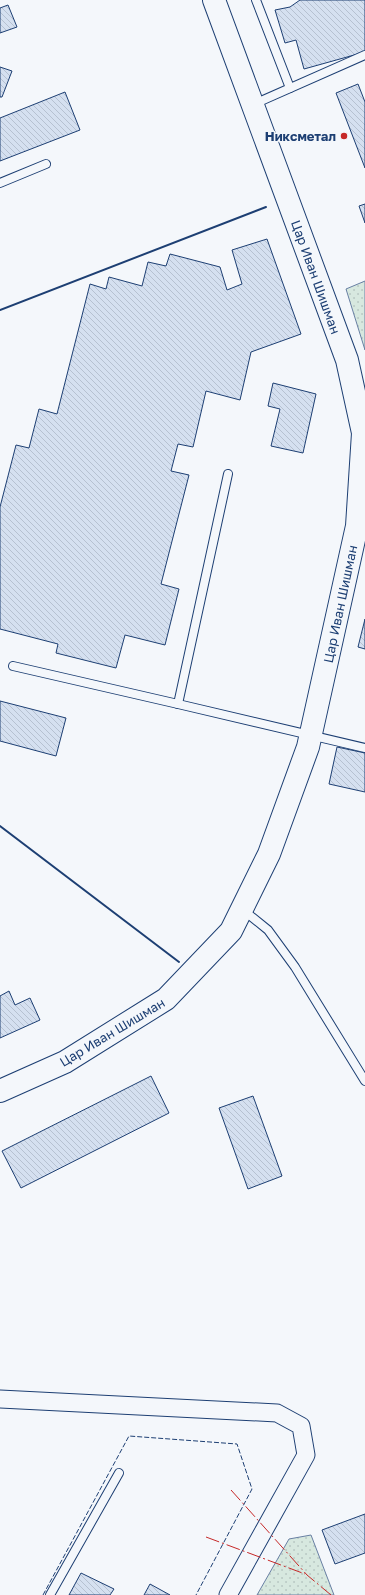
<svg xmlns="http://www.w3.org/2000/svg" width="365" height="1595" font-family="'Golos Text',sans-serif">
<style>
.grass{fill:url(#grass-dots);stroke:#687fa3}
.building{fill:url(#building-back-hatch);stroke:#1d3f73}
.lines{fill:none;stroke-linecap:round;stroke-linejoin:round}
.lane-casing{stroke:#1d3f73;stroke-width:10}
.street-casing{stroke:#1d3f73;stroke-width:19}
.primary-casing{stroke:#1d3f73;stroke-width:24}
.lane{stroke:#f4f7fb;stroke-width:8}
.street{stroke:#f4f7fb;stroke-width:17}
.primary{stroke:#f4f7fb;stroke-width:22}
.fence{stroke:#1d3f73;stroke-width:1;stroke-dasharray:5 2;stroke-linecap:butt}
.wall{stroke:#1d3f73;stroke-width:2}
.power{stroke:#c62828;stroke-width:1;stroke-dasharray:14 3 2 3;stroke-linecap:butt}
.poi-dot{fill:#c62828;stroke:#f4f7fb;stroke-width:1.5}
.labels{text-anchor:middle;stroke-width:3;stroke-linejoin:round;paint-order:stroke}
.poi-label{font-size:13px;font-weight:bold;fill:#1d3f73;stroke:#f4f7fb;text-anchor:end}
.street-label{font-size:13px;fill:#1d3f73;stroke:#f4f7fb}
</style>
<defs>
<pattern id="grass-dots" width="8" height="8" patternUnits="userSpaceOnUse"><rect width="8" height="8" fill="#d7e8df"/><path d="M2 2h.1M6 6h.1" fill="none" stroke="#b8c8c3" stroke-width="1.8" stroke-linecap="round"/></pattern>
<pattern id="building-back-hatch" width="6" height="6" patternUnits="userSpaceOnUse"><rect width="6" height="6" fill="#d5e0f0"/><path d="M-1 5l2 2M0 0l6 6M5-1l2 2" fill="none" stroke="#b6c1d1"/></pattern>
</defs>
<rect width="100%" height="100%" fill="#f4f7fb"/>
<g class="grass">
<polygon points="365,281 365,350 346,289"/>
<polygon points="311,1535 334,1595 257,1595 289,1539"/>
</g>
<g class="building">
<polygon points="300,0 365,0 365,52 304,69 296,40 285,43 275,10 290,7"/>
<polygon points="8,5 17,27 0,33 0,8"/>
<polygon points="0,67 12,71 2,97 0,97"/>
<polygon points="358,84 365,102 365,168 336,93"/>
<polygon points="65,92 80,130 0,161 0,118"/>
<polygon points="365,204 365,223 359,206"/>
<polygon points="267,239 301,334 251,352 240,400 206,391 193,447 178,444 171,471 189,475 161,584 179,589 165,645 125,635 116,668 56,653 58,644 0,629 0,507 16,445 29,448 39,409 57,414 90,284 106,289 109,277 142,286 148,262 166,266 170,254 220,267 227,290 242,284 232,250"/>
<polygon points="273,383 316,394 303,453 271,446 280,409 268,406"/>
<polygon points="365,619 365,649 358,647"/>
<polygon points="0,701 66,718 56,756 0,741"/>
<polygon points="337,747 365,753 365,792 329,784"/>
<polygon points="9,991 15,1005 30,998 40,1020 0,1038 0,996"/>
<polygon points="151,1076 169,1113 21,1188 2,1151"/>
<polygon points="253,1096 282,1176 248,1189 219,1108"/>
<polygon points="365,1514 365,1553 335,1564 322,1530"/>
<polygon points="81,1573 114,1589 110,1595 69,1595"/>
<polygon points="150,1584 170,1595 144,1595"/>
</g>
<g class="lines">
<defs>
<g id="lane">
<polyline points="256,0 290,88"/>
<polyline points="254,104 365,55"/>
<polyline points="0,183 46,164"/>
<polyline points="228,474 178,704 365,748"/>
<polyline points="13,666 178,704"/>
<polyline points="242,909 268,930 295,967 365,1081"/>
<polyline points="50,1595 119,1473"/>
</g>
<polyline id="street" points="0,1399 277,1413 301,1426 306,1455 228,1595"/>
<polyline id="primary" points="0,1091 65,1062 166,999 231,931 269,854 308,747 357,526 363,433 347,360 214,0"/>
</defs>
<use href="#lane" class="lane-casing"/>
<use href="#street" class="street-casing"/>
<use href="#primary" class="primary-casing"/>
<use href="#lane" class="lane"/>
<use href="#street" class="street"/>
<use href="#primary" class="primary"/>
<polyline class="fence" points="43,1595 129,1436 237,1444 252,1489 196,1595"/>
<g class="wall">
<polyline points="0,310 266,207"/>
<polyline points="0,826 179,962"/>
</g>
<g class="power">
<polyline points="231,1490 307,1575 331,1595"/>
<polyline points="206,1537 305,1574"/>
</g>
</g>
<circle class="poi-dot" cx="344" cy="136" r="4"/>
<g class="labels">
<g class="poi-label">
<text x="336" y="141">Никсметал</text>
</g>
<g class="street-label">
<text transform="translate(316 277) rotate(70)" y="5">Цар Иван Шишман</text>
<text transform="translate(340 604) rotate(-78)" y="5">Цар Иван Шишман</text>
<text transform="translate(112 1032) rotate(-31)" y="5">Цар Иван Шишман</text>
</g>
</g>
</svg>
